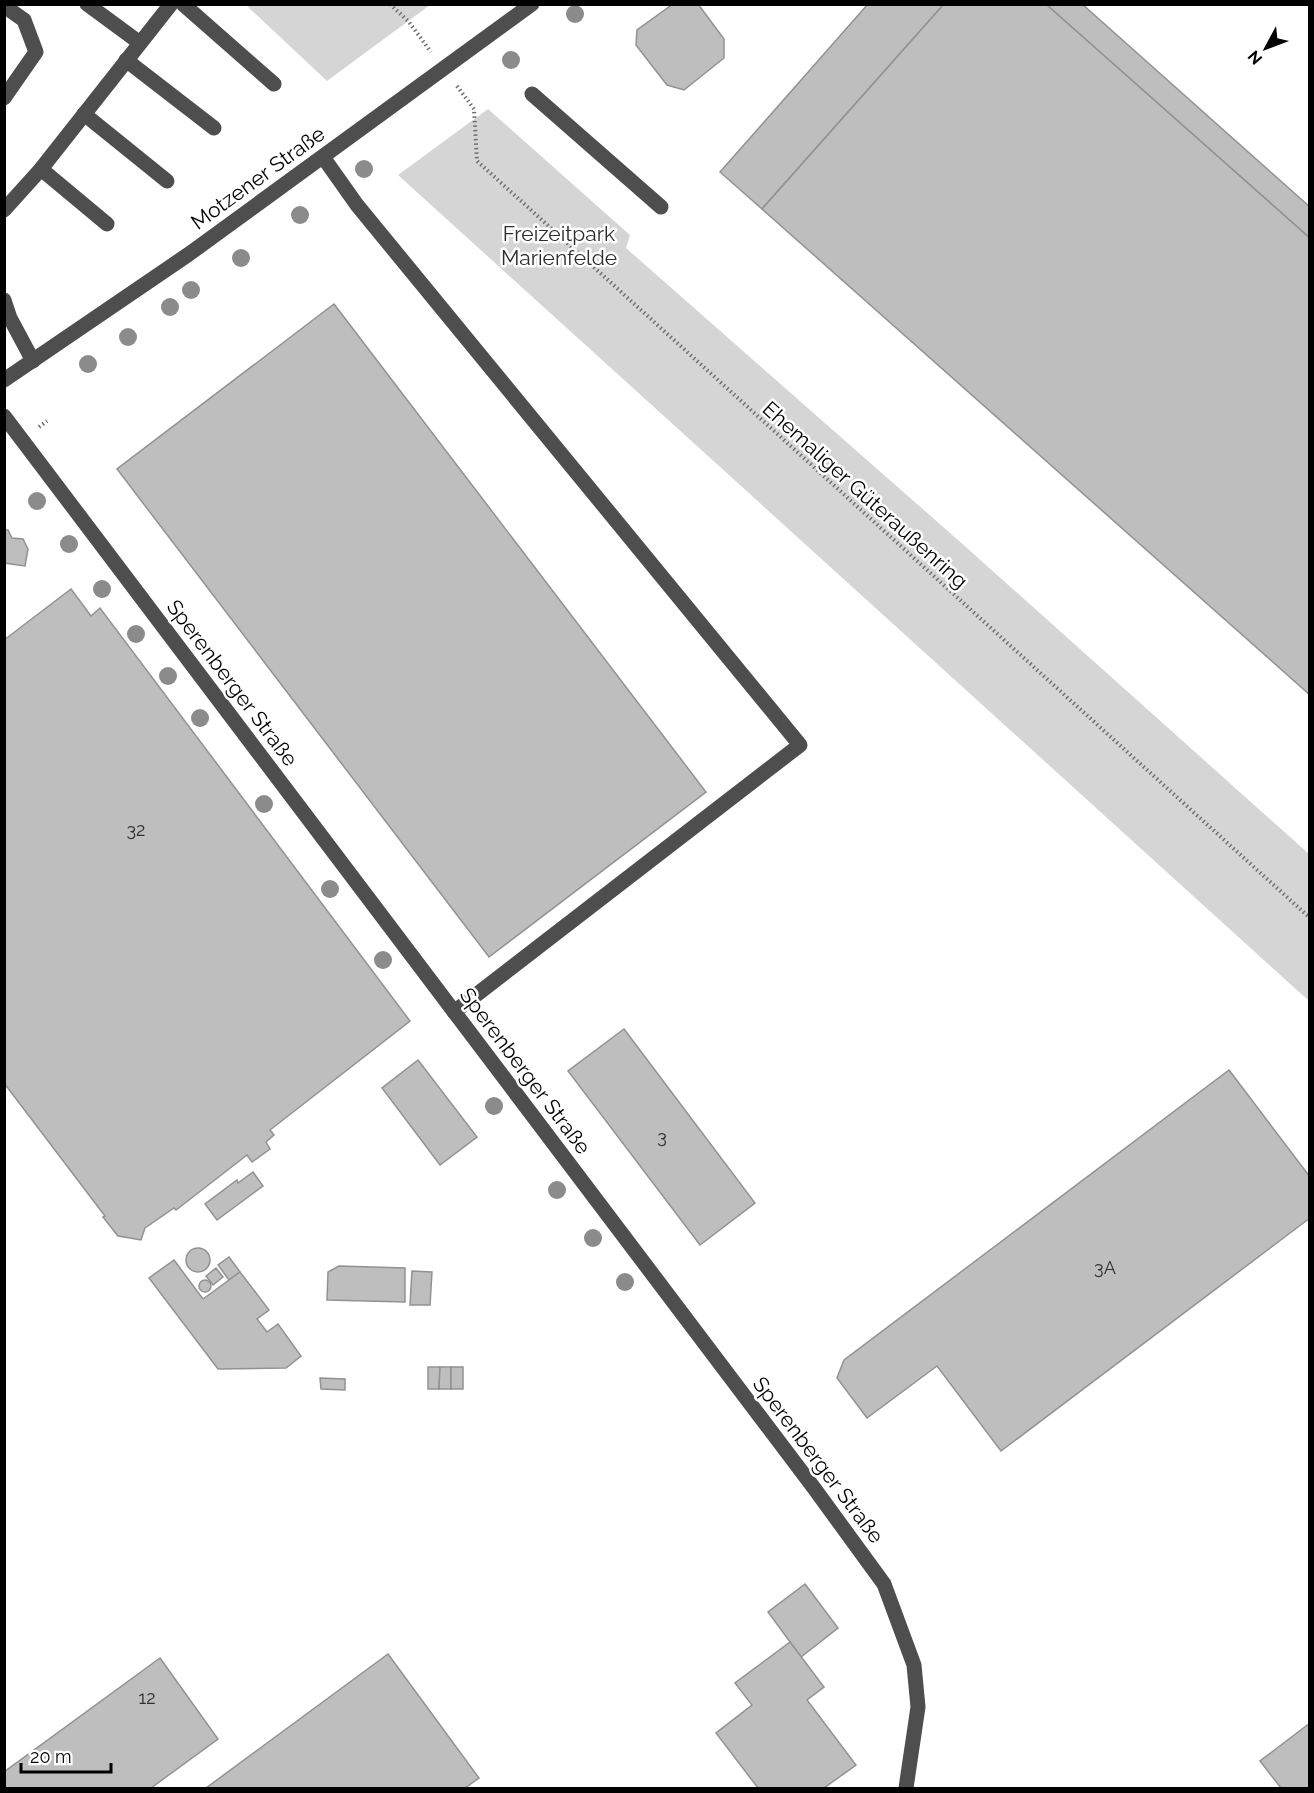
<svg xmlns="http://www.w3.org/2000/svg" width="1314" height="1793" font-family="Raleway,sans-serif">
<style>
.green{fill:#d5d5d5}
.building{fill:#bebebe;stroke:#929292;stroke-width:1.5}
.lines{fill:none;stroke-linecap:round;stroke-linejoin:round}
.path{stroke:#707070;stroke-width:4;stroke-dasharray:1.5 3;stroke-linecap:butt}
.minor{stroke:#4e4e4e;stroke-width:15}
.tree{fill:#8b8b8b}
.labels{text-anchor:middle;stroke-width:5;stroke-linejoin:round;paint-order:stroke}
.number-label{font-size:18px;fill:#303030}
.street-label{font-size:21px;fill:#000;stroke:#fff}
.park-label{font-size:21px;fill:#2c2c2c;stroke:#fff}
</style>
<rect width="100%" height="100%" fill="#fff"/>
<g class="green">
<polygon points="246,5 430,5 327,81"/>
<polygon points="488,109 630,235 626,248 967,548 1309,854 1309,1001 398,175"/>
</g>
<g class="building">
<polygon points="673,4 698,4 724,39 724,58 684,90 667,85 636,45 637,30"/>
<polygon points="868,4 944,4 762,209 720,172"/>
<polygon points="944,4 1046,4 1310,238 1310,695 762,209"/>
<polygon points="1046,4 1082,4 1310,207 1310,238"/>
<polygon points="334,304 706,792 489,957 117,469"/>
<polygon points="4,530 8,530 12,538 23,539 28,549 25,566 4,563"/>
<polygon points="71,589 91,616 100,608 410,1021 270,1130 274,1135 266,1142 270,1149 252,1162 247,1155 176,1210 174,1208 145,1228 141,1240 118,1236 103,1217 105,1216 4,1083 4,640"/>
<polygon points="624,1029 755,1203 700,1245 568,1071"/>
<polygon points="418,1060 477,1137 440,1165 382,1088"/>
<polygon points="1229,1070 1310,1177 1310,1218 1001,1451 937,1366 867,1418 837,1378 844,1360"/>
<polygon points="253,1172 263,1186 217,1220 205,1204 237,1180 238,1183"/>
<circle cx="198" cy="1260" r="12"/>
<polygon points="229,1257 240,1272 229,1280 218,1265"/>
<polygon points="174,1260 203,1299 240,1272 269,1310 257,1319 267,1332 278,1324 301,1356 286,1368 218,1369 149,1278"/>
<polygon points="339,1266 405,1268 405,1302 327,1300 328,1272"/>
<polygon points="216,1268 223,1277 213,1285 206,1276"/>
<polygon points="412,1271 432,1272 430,1305 410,1305"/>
<circle cx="205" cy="1286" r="6"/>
<polygon points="428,1367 440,1367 439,1389 428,1389"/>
<polygon points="440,1367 451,1367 451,1389 439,1389"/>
<rect x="451" y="1367" width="12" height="22"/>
<polygon points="320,1378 345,1379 345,1390 321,1389"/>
<polygon points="805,1584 838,1628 801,1657 768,1612"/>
<polygon points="790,1642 824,1687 807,1700 856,1765 824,1788 758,1788 716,1733 752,1705 735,1683"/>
<polygon points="388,1654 479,1778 465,1788 206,1788"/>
<polygon points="160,1658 218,1739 151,1788 4,1788 4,1772"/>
<polygon points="1310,1723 1310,1788 1281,1788 1260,1761"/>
</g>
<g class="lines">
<g class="path">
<polyline points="390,4 409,22 431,52"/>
<polyline points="457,86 474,109 477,161 1310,918"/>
<polyline points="39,427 47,421"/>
</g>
<g class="minor">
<polyline points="87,4 140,43"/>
<polyline points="183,4 274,84"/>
<polyline points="4,6 24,20 36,52 4,98"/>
<polyline points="126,60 214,128"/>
<polyline points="532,94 661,207"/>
<polyline points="84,114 167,181"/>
<polyline points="323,157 357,205 800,745 454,1012"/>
<polyline points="41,169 107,224"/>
<polyline points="4,210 41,169 171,4"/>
<polyline points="4,300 10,318 33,361"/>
<polyline points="4,380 189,254 532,4"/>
<polyline points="4,416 814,1488 884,1584 914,1665 918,1707 906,1788"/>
</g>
</g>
<g class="tree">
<circle cx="575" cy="14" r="9"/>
<circle cx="511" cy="60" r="9"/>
<circle cx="364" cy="169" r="9"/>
<circle cx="300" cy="215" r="9"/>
<circle cx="241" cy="258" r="9"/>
<circle cx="191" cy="290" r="9"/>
<circle cx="170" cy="307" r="9"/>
<circle cx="128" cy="337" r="9"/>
<circle cx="88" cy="364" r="9"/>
<circle cx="37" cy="501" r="9"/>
<circle cx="69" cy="544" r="9"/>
<circle cx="102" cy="589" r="9"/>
<circle cx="136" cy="634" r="9"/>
<circle cx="168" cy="676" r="9"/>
<circle cx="200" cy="718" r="9"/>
<circle cx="264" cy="804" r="9"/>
<circle cx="330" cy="889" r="9"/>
<circle cx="383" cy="960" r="9"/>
<circle cx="494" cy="1106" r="9"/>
<circle cx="557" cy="1190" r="9"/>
<circle cx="593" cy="1238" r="9"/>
<circle cx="625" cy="1282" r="9"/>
</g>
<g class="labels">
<g class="number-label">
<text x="136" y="836">32</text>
<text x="662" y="1143">3</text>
<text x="1105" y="1274">3A</text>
<text x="147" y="1704">12</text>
</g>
<g class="street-label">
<text transform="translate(258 178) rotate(-36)" y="7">Motzener Straße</text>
<text transform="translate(865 495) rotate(42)" y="7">Ehemaliger Güteraußenring</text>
<text transform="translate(232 683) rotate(53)" y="7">Sperenberger Straße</text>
<text transform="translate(525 1071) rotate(53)" y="7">Sperenberger Straße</text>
<text transform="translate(818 1460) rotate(53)" y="7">Sperenberger Straße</text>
</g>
<g class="park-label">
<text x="559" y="241">Freizeitpark<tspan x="559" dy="24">Marienfelde</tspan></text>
</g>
</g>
<rect width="1314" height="1793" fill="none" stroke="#000000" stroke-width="12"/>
<g transform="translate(1266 48) rotate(229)" stroke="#ffffff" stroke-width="4.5" paint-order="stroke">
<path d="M0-4.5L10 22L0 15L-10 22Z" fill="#000000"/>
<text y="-9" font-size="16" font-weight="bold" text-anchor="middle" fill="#000000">N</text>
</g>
<path d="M21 1763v9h90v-9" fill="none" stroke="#000000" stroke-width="3"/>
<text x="30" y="1763" font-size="18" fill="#000000" stroke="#ffffff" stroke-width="4.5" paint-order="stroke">20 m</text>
</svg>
